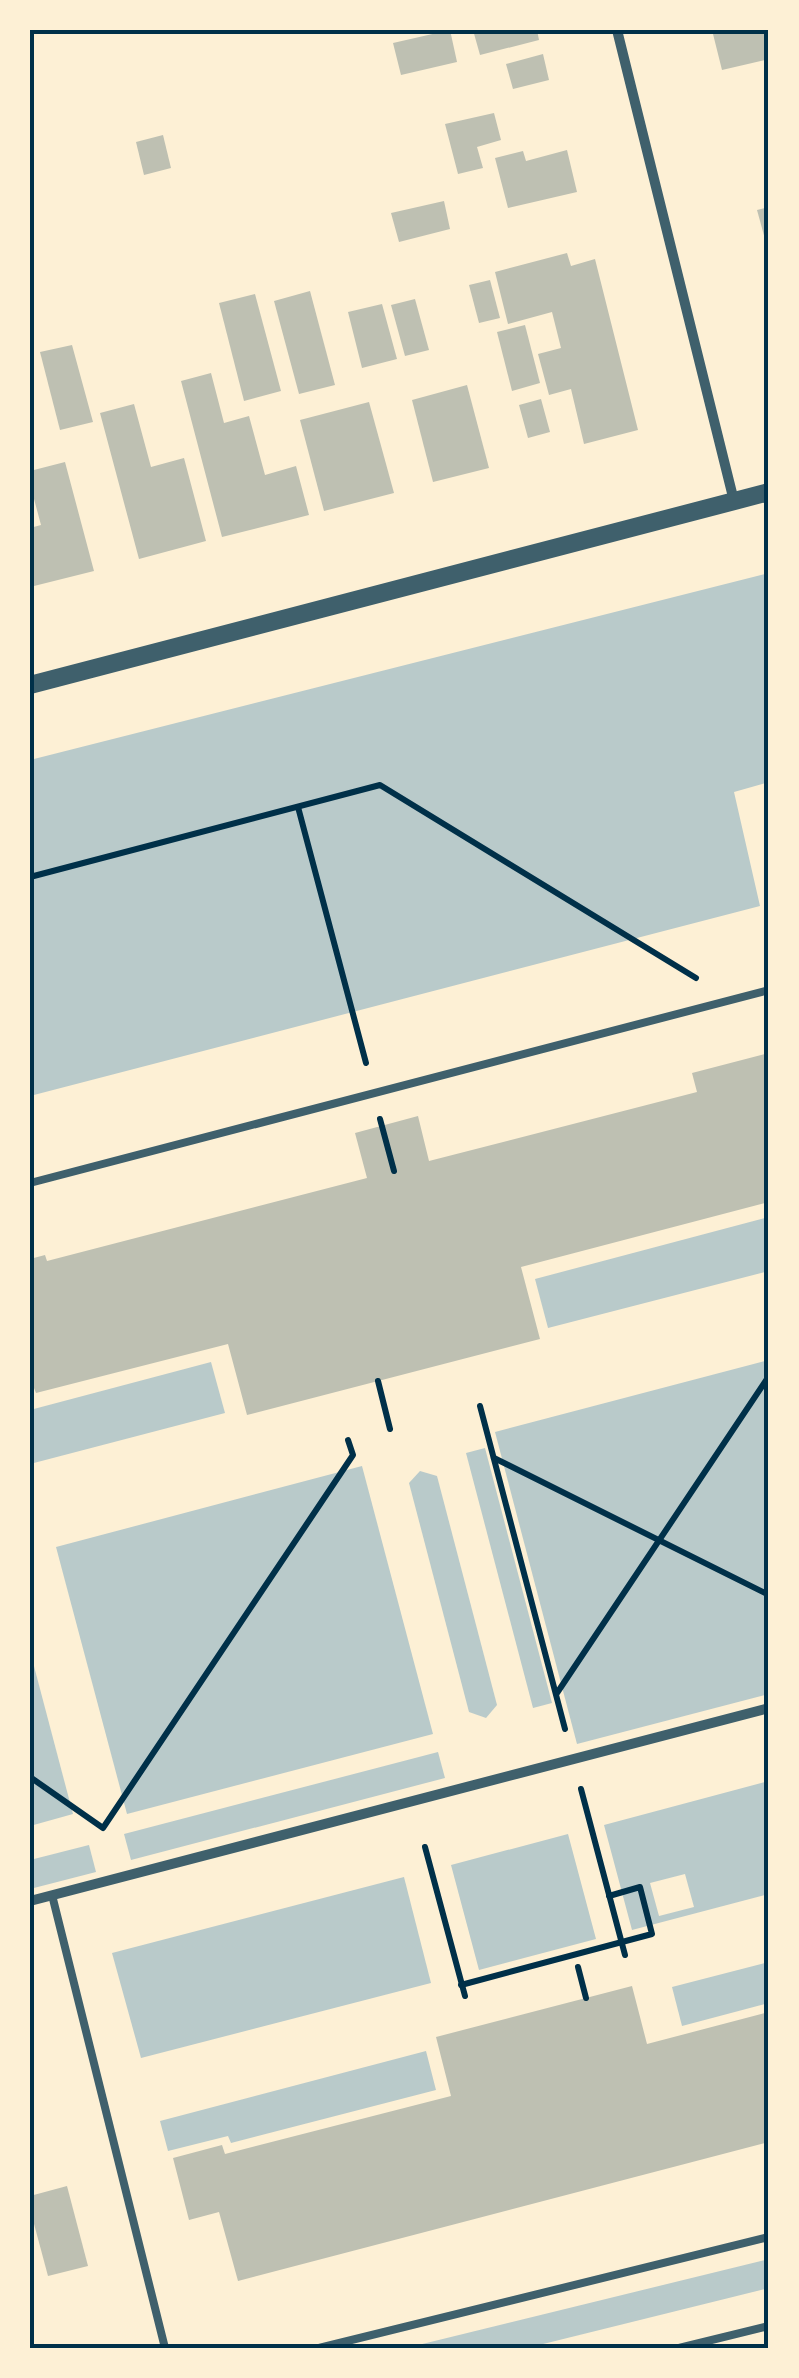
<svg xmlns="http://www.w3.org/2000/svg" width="799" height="2378" font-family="'Roboto Condensed',sans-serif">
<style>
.green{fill:#b9caca;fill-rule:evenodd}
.building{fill:#bec0b2}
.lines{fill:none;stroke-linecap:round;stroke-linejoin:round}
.path{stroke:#003049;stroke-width:6}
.service{stroke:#3f606c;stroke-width:8}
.minor{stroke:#3f606c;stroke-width:10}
.tertiary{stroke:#3f606c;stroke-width:18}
.neatline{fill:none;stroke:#003049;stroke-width:4}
</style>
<rect width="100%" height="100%" fill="#fdf0d5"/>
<g class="green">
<polygon points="769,573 769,782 734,792 760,906 30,1096 30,760"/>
<polygon points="769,1217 769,1271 548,1328 535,1279"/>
<polygon points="769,1360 769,1694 577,1744 495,1432"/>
<polygon points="211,1362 225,1413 30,1464 30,1410"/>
<polygon points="485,1448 552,1703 533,1708 466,1453"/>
<polygon points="362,1466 433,1734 127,1814 56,1547"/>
<polygon points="420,1471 437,1476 497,1705 486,1718 469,1712 409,1483"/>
<polygon points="30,1651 73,1814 30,1826"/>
<polygon points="438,1752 445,1778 131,1860 124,1834"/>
<path d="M769,1781V1894L632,1930L604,1825ZM685,1874L694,1907L659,1916L650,1883Z"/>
<polygon points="568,1834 596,1939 479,1970 451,1865"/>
<polygon points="89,1845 96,1872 30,1889 30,1860"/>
<polygon points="404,1877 431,1983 141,2058 112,1953"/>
<polygon points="769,1962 769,2003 682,2026 672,1987"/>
<polygon points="426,2051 436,2090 231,2143 228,2136 168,2151 160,2121"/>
<polygon points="769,2259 769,2288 527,2348 406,2348"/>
</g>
<g class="building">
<polygon points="450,30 457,62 401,75 393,43"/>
<polygon points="473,30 537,30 539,40 480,55"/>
<polygon points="712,30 769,30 769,59 722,70"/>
<polygon points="543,54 549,80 513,89 506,64"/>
<polygon points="494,113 501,140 477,147 483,168 458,174 445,124"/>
<polygon points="163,135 171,168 144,175 136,142"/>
<polygon points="567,150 577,192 508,208 495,158 523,151 526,161"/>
<polygon points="444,201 450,229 399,242 391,213"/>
<polygon points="769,207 769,250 768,250 757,210"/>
<polygon points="567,253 571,266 595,259 638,430 584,444 571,389 549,395 538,354 561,348 552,312 508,324 495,272"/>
<polygon points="490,280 500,318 479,323 469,285"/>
<polygon points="310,291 335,385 299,394 274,301"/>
<polygon points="255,294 281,391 244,401 219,303"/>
<polygon points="415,299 429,350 405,356 391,305"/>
<polygon points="382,304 397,359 362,368 348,312"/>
<polygon points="525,325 540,383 512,391 497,332"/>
<polygon points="72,345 93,422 60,430 40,352"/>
<polygon points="211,373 224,423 249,416 265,475 296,466 309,515 222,537 181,381"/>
<polygon points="467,385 489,468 433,482 412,400"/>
<polygon points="541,399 550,432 528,438 519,405"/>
<polygon points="369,402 394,493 324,511 300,420"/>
<polygon points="134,404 151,467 184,458 206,541 139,559 100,413"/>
<polygon points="65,462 94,571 30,587 30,528 41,525 30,484 30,471"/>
<polygon points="769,1053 769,1202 521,1267 540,1339 247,1415 228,1344 36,1393 30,1378 30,1259 45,1255 47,1261 367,1178 355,1133 418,1116 429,1161 697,1092 692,1073"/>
<polygon points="632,1986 647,2044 769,2012 769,2142 238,2281 219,2212 189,2220 173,2158 222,2145 225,2154 451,2096 436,2037"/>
<polygon points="67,2186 88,2266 48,2276 30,2209 30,2196"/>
</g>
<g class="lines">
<g class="path">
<polyline points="298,807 366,1063"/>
<polyline points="30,877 380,785 696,978"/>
<polyline points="380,1119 394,1171"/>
<polyline points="378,1381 390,1429"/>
<polyline points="480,1406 565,1729"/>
<polyline points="494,1458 769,1595"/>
<polyline points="557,1693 769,1376"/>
<polyline points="30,1777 103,1828 353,1455 348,1440"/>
<polyline points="581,1789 625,1955"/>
<polyline points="425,1847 465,1996"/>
<polyline points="578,1967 586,1998"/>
<polyline points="461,1985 652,1934 640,1887 609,1896"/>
</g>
<g class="service">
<polyline points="30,1183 769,990"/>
<polyline points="52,1895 165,2348"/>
<polyline points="319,2348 769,2237"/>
<polyline points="679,2348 769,2326"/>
</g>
<g class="minor">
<polyline points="617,30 734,501"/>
<polyline points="30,1901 769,1708"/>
</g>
<polyline class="tertiary" points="30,685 769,492"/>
</g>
<rect width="799" height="2378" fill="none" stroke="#fdf0d5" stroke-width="65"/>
<rect x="32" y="32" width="734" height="2314" class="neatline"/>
</svg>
